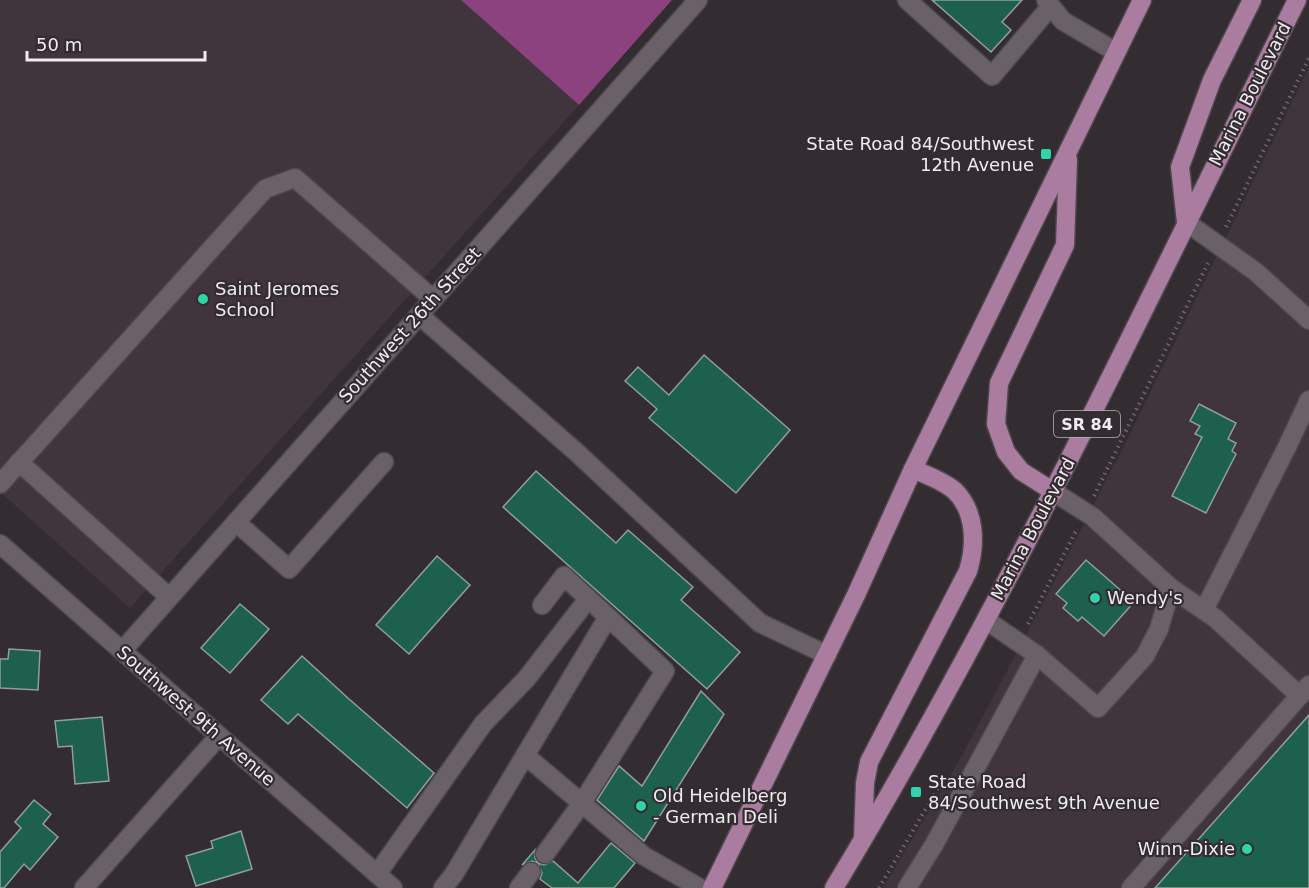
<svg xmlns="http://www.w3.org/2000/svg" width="1309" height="888" font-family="'DejaVu Sans',sans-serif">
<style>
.built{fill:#40343d}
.forest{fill:#8b427e}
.building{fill:#1d614d;stroke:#939d99;stroke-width:1.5}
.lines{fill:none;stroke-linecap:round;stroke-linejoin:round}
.minor-casing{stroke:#4e484c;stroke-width:21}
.major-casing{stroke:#4e484c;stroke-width:21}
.path{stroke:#6e686c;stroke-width:4;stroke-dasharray:1.5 4.5;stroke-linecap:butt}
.minor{stroke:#696167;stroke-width:18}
.major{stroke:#a97ca0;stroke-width:18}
.poi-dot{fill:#31d4a9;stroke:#332c31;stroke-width:2}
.labels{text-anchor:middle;stroke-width:4.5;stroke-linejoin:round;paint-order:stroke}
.shield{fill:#332c31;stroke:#b7b2b5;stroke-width:1.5}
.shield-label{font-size:16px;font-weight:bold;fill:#efebee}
.street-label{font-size:18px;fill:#efebee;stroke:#332c31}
.poi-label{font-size:18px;fill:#efebee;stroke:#332c31;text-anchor:start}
</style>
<rect width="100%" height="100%" fill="#332c31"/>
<g class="built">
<polygon points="0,0 461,0 579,105 130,608 0,492"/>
<polygon points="1309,67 1309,888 883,888 960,759 1044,601 1129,436"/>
</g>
<polygon class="forest" points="461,0 672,0 579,105"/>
<g class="building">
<polygon points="932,0 1022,0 1002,22 1011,30 991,52"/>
<polygon points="704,355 790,430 736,493 649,418 657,409 625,381 638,367 669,395"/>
<polygon points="1199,404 1236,423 1228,439 1236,443 1232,451 1236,454 1206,513 1172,496 1202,437 1195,434 1200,426 1190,421"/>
<polygon points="536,471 616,543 628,530 693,587 681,600 740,652 707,689 503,507"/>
<polygon points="437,556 470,585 409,654 376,625"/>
<polygon points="1086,560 1134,602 1104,636 1082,617 1078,621 1063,608 1067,603 1056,594"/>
<polygon points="240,604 269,629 230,673 201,648"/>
<polygon points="9,649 40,651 38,690 0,688 0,659 8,659"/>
<polygon points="302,656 349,699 434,773 407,808 298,714 288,724 261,700"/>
<polygon points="701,691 724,714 644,841 597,800 619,766 642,786"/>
<polygon points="1309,715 1309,888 1155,888"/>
<polygon points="102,717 109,781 75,784 72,746 58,747 55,721"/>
<polygon points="34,800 51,814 43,824 58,837 30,870 24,864 4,888 0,888 0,852 21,828 15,822"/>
<polygon points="241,831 252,869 196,886 186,856 213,848 211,841"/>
<polygon points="611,843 635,863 614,888 552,888 540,879 542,873 538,863 532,861 522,865 535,850 535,858 538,863 544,865 553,861 578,883"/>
</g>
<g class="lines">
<defs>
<g id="minor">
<polyline points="907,0 992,76 1050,7"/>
<polyline points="1046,0 1063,21 1116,52"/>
<polyline points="1186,222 1256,272 1309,320"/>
<polyline points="419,315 574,450 760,623 827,655"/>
<polyline points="19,462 169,597"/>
<polyline points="0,484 265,189 295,178 433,299"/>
<polyline points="1054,492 1093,517 1171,588 1215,618 1300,696"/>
<polyline points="236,522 289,569 384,462"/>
<polyline points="0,544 393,888"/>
<polyline points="1204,610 1287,447 1309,400"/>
<polyline points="986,620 1037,655 1098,708 1145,656 1159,629 1171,588"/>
<polyline points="122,651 698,0"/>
<polyline points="526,756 644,856 700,888"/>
<polyline points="545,854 582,803 665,671 608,617"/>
<polyline points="377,874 483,724 527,678 588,599"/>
<polyline points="84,888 219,736"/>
<polyline points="443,888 454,874 608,617 564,576 542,605"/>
<polyline points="519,888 531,872"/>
<polyline points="907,888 935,843 1037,655"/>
<polyline points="1131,888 1309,685"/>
</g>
<g id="major">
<polyline points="1186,222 1180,167 1212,80 1252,0"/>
<polyline points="1054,492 1021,471 1006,452 996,424 999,383 1065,245 1068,160"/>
<path d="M863,839L865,783L869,762L968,571C976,545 976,512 955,491C944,481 926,475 913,469"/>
<polyline points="712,888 856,595 913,469 1142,0"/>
<path d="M834,888C1007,602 1148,299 1297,0"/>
</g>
</defs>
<use href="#minor" class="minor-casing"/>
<use href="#major" class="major-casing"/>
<g class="path">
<polyline points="1226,227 1309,58"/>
<polyline points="1094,496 1208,263"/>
<polyline points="1028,624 1077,529"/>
<polyline points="879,888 941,783"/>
</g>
<use href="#minor" class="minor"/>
<use href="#major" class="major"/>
</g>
<g class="poi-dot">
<rect x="1040" y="148" width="12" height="12" rx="3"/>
<circle cx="203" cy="299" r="6"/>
<circle cx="1095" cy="598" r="6"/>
<rect x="910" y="786" width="12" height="12" rx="3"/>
<circle cx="641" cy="806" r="6"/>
<circle cx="1247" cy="849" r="6"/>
</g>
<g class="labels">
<rect class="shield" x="1054" y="411" width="66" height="26" rx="4.5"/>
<g class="shield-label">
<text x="1087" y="430">SR 84</text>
</g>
<g class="street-label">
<text transform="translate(1250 94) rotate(-63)" y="6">Marina Boulevard</text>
<text transform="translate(410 325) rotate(-48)" y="6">Southwest 26th Street</text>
<text transform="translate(1033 529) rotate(-62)" y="6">Marina Boulevard</text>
<text transform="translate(196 716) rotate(41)" y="6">Southwest 9th Avenue</text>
</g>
<g class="poi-label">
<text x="1034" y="150" text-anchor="end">State Road 84/Southwest<tspan x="1034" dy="21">12th Avenue</tspan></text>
<text x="215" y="295">Saint Jeromes<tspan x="215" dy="21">School</tspan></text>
<text x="1107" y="604">Wendy's</text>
<text x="928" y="788">State Road<tspan x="928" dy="21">84/Southwest 9th Avenue</tspan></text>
<text x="653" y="802">Old Heidelberg<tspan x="653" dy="21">- German Deli</tspan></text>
<text x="1235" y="855" text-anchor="end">Winn-Dixie</text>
</g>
</g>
<path d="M27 51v9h178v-9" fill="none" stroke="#efebee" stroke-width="3"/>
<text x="36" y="51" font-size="18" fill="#efebee" stroke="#332c31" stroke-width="4.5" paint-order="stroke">50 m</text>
</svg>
